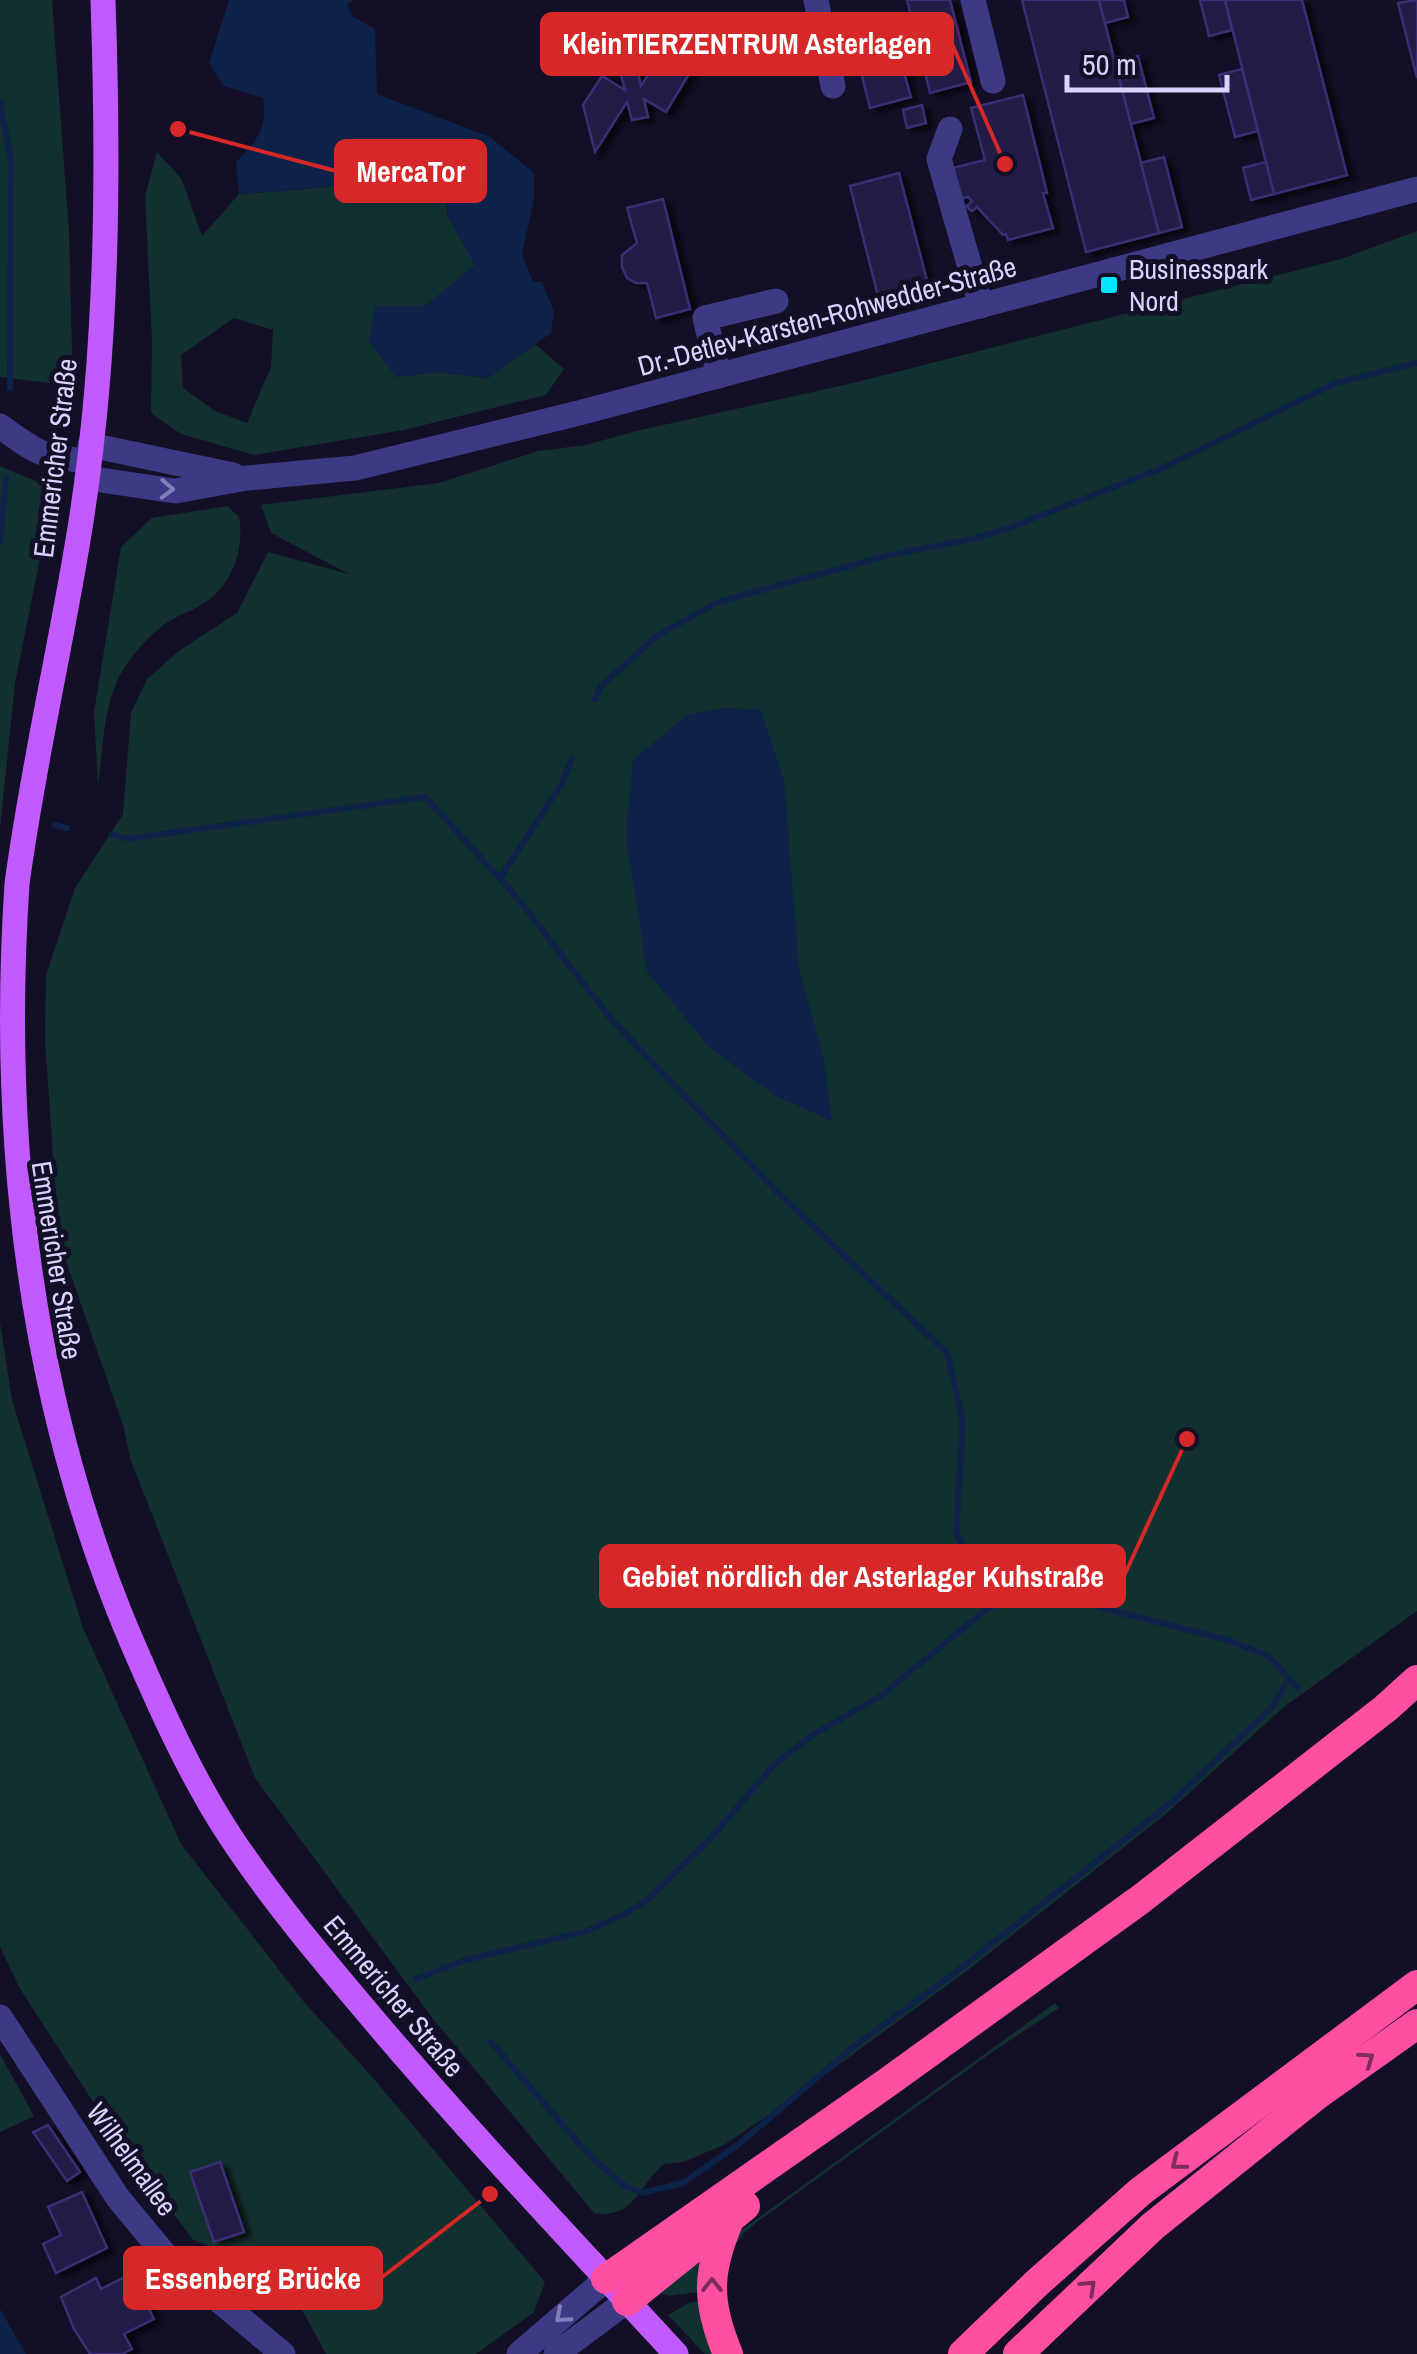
<svg xmlns="http://www.w3.org/2000/svg" width="1417" height="2354" font-family="'Archivo Narrow',sans-serif">
<style>
.green{fill:#12302f;fill-rule:evenodd}
.water{fill:#0c2248}
.lines{fill:none;stroke-linecap:round;stroke-linejoin:round}
.stream{stroke:#0c2248;stroke-width:6}
.building{fill:#241b47;stroke:#3b2d73;stroke-width:2.5;filter:url(#shadow)}
.minor{stroke:#3d3a85;stroke-width:25}
.major{stroke:#c25bff;stroke-width:25}
.highway{stroke:#ff4fa3;stroke-width:30}
.oneway{stroke:#837fbc}
.oneway2{stroke:#7d2c5e}
.poi-dot{fill:#00e5ff;stroke:#130f26;stroke-width:4}
.labels{text-anchor:middle;stroke-width:10;stroke-linejoin:round;paint-order:stroke}
.poi-label{font-size:28px;fill:#d9d4ff;stroke:#130f26;text-anchor:start}
.street-label{font-size:28px;fill:#d9d4ff;stroke:#130f26}
.leader{fill:none;stroke:#d62828;stroke-width:4}
.callout-dot{fill:#d62828;stroke:#130f26;stroke-width:4}
.callout{fill:#d62828;stroke:#d62828;stroke-width:4}
.callout-label{font-size:30px;text-anchor:middle;font-weight:bold;fill:#fff}
</style>
<defs>
<filter id="shadow"><feDropShadow dx="7" dy="4" stdDeviation="2.5" flood-color="#0009"/></filter>
</defs>
<rect width="100%" height="100%" fill="#130f26"/>
<g class="green">
<polygon points="0,0 52,0 69,232 73,386 0,377"/>
<path d="M157,152L181,178L202,236L239,194C303,190 366,186 426,163L442,178L448,217L476,265L425,306H375L396,377L437,372L488,378L535,344L564,369L546,395L404,430L254,455L181,434L151,413L152,339L145,196ZM234,318L273,330L271,367L247,423L215,411L183,388L181,355Z"/>
<path d="M1417,231V1611L1285,1706L1167,1813L968,1970L785,2104L724,2145L683,2162L664,2164C638,2186 634,2220 594,2213L433,2019L255,1778L130,1458L124,1428L59,1241L45,1041L46,975L75,888L123,814L131,713L147,679L180,650L237,613L268,552L349,574L271,533L261,505L439,483L538,451L586,445L636,431L853,383L1341,259Z"/>
<polygon points="0,466 54,489 15,683 0,829"/>
<path d="M227,506L239,517C245,548 232,586 203,604C190,612 175,616 162,626C145,640 128,659 118,679C103,710 103,751 98,785L94,712L121,547L152,518Z"/>
<polygon points="0,1322 12,1400 83,1628 181,1844 304,2002 374,2079 545,2282 534,2312 476,2354 326,2354 294,2295 228,2254 193,2240 108,2125 19,1987 0,1947"/>
<polygon points="1055,2003 1059,2008 995,2050 760,2220 746,2231 732,2249 735,2236 743,2229"/>
<polygon points="0,2054 34,2116 0,2132"/>
<polygon points="701,2257 699,2292 669,2296 661,2293"/>
<polygon points="700,2301 716,2354 705,2354 668,2315 689,2303"/>
</g>
<g class="water">
<path d="M229,0H354L347,5L352,16L375,29L377,94L490,137L534,173V199L522,254L533,282H542L554,312L551,333L488,378L437,372L396,377L369,341L375,306H425L475,265L448,217L442,178L426,163C366,185 303,190 239,194L236,162C257,141 268,128 263,98L224,86L209,63Z"/>
<polygon points="726,708 761,710 784,780 799,969 824,1060 832,1121 776,1096 709,1047 647,971 626,837 633,760 687,715"/>
<polygon points="0,2309 26,2354 0,2354"/>
</g>
<g class="lines">
<g class="stream">
<polyline points="0,102 11,162 10,388"/>
<polyline points="0,541 6,478"/>
<polyline points="595,700 600,687 657,636 718,602 890,555 972,539 1006,529 1160,469 1336,383 1417,363"/>
<polyline points="55,825 67,828"/>
<polyline points="112,834 128,839 425,797 515,895 611,1019 774,1189 947,1353 963,1421 956,1532 970,1562 989,1586"/>
<polyline points="500,878 562,783 572,759"/>
<polyline points="416,1979 465,1960 584,1932 627,1913 647,1900 709,1840 774,1765 811,1736 882,1695 983,1612 1009,1597 1036,1590 1068,1593 1103,1608 1228,1640 1268,1656 1298,1688"/>
<polyline points="491,2042 589,2155 625,2186 642,2193 683,2183 739,2144 852,2048 957,1971 1173,1801 1272,1707 1288,1681"/>
</g>
</g>
<g class="building">
<polygon points="907,0 950,0 971,82 930,93 924,68 904,73 911,97 870,108 852,36 892,25 898,49 918,44"/>
<polygon points="1022,0 1099,0 1159,233 1086,252"/>
<polygon points="1099,0 1124,0 1128,17 1105,23"/>
<polygon points="1200,0 1225,0 1232,30 1209,36"/>
<polygon points="1225,0 1302,0 1347,175 1274,194"/>
<polygon points="1417,0 1417,78 1398,3"/>
<polygon points="701,54 666,112 644,99 648,117 632,120 627,102 595,152 583,105 602,76 625,90 620,71 637,68 641,86 654,65"/>
<polygon points="1138,56 1154,118 1131,124 1115,62"/>
<polygon points="1242,69 1258,131 1235,137 1219,75"/>
<polygon points="1023,95 1047,193 1043,193 1053,228 1008,240 1006,234 1003,235 977,207 972,211 969,209 967,206 972,201 968,197 960,199 953,168 985,160 971,108"/>
<polygon points="922,105 926,123 907,128 903,110"/>
<polygon points="1164,157 1182,227 1159,233 1141,163"/>
<polygon points="1266,162 1274,194 1251,200 1243,168"/>
<polygon points="899,173 930,292 880,304 850,186"/>
<polygon points="663,199 690,309 656,318 647,283 636,283 627,278 622,267 622,255 637,243 627,208"/>
<polygon points="48,2125 80,2172 67,2181 33,2132"/>
<polygon points="220,2162 244,2232 214,2242 190,2172"/>
<polygon points="82,2192 107,2248 56,2273 43,2244 61,2235 48,2207"/>
<polygon points="131,2274 154,2319 124,2334 132,2349 122,2354 90,2354 74,2329 61,2297 96,2278 101,2289"/>
</g>
<g class="lines">
<g class="minor">
<polyline points="816,0 833,86"/>
<polyline points="973,0 993,81"/>
<polyline points="950,129 939,159 981,306"/>
<polyline points="719,376 705,318 776,301"/>
<path d="M0,426C37,453 43,458 89,461"/>
<polyline points="90,445 233,475"/>
<polyline points="87,478 175,491 247,478 355,468 579,413 1417,189"/>
<polyline points="0,2017 118,2198 166,2256 283,2354"/>
<polyline points="519,2354 606,2279"/>
<polyline points="556,2354 627,2301"/>
</g>
<path class="major" d="M103,0C109,175 108,354 80,528C61,647 33,764 17,884C0,1142 30,1403 131,1640C160,1707 190,1775 230,1836C273,1901 323,1960 373,2019C470,2134 574,2243 676,2354"/>
<g class="highway">
<polyline points="606,2279 888,2082 1141,1899 1386,1708 1417,1680"/>
<polyline points="627,2301 745,2206"/>
<path d="M728,2354C706,2302 707,2271 729,2220"/>
<polyline points="963,2354 1038,2282 1141,2191 1417,1985"/>
<polyline points="1018,2354 1153,2226 1318,2094 1417,2024"/>
</g>
</g>
<defs><path id="oneway-chevron" d="M-2-3.5L2.5 0L-2 3.5" fill="none" stroke-width="1.6" stroke-linecap="round" stroke-linejoin="round" transform="scale(2.5)"/></defs>
<g class="oneway">
<use href="#oneway-chevron" transform="translate(167 489) rotate(2)"/>
<use href="#oneway-chevron" transform="translate(562 2316) rotate(139)"/>
</g>
<g class="oneway2">
<use href="#oneway-chevron" transform="translate(1367 2059) rotate(-35)"/>
<use href="#oneway-chevron" transform="translate(1178 2163) rotate(142)"/>
<use href="#oneway-chevron" transform="translate(712 2285) rotate(-90)"/>
<use href="#oneway-chevron" transform="translate(1089 2287) rotate(-43)"/>
</g>
<rect class="poi-dot" x="1099" y="275" width="20" height="20" rx="5"/>
<g class="labels">
<g class="poi-label">
<text x="1129" y="279">Businesspark<tspan x="1129" dy="32">Nord</tspan></text>
</g>
<g class="street-label">
<text transform="translate(827 316) rotate(-15)" y="10">Dr.-Detlev-Karsten-Rohwedder-Straße</text>
<text transform="translate(55 458) rotate(-83)" y="10">Emmericher Straße</text>
<text transform="translate(57 1260) rotate(81)" y="10">Emmericher Straße</text>
<text transform="translate(394 1996) rotate(50)" y="10">Emmericher Straße</text>
<text transform="translate(132 2159) rotate(54)" y="10">Wilhelmallee</text>
</g>
</g>
<path class="leader" d="M1005 164L952 44M178 129L336 171M1187 1439L1124 1576M490 2194L381 2278"/>
<g class="callout-dot">
<circle cx="1005" cy="164" r="10"/>
<circle cx="178" cy="129" r="10"/>
<circle cx="1187" cy="1439" r="10"/>
<circle cx="490" cy="2194" r="10"/>
</g>
<g class="callout">
<rect x="542" y="14" width="410" height="60" rx="10"/>
<rect x="336" y="141" width="149" height="60" rx="10"/>
<rect x="601" y="1546" width="523" height="60" rx="10"/>
<rect x="125" y="2248" width="256" height="60" rx="10"/>
</g>
<g class="callout-label">
<text x="747" y="54">KleinTIERZENTRUM Asterlagen</text>
<text x="411" y="182">MercaTor</text>
<text x="863" y="1587">Gebiet nördlich der Asterlager Kuhstraße</text>
<text x="253" y="2289">Essenberg Brücke</text>
</g>
<path d="M1067 75v15h160v-15" fill="none" stroke="#d9d4ff" stroke-width="5"/>
<text x="1082" y="75" font-size="30" fill="#d9d4ff" stroke="#130f26" stroke-width="8" paint-order="stroke">50 m</text>
</svg>
